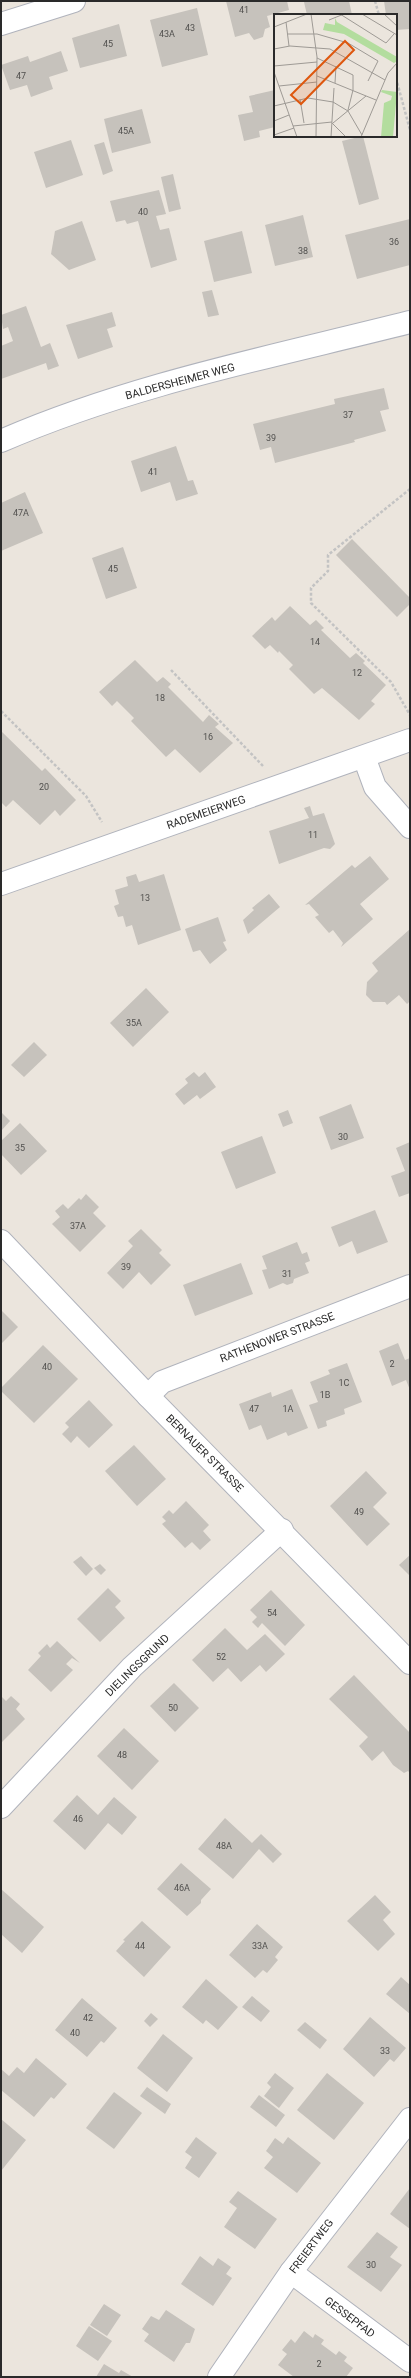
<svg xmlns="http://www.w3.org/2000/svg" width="411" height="2378" font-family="Roboto,sans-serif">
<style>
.building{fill:#c6c2bc}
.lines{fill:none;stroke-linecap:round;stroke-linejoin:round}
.minor-casing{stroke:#b0b3bc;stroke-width:24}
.path{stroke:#c3c3c3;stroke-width:2.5;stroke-dasharray:3 2;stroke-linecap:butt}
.minor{stroke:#fff;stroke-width:22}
.labels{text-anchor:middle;stroke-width:3;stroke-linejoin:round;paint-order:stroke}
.number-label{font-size:9px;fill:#51504e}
.street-label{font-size:11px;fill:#2a2a2a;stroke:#fff}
.inset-road{fill:none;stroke:#9e9a95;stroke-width:1}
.view{fill:#de570e;fill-opacity:0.15;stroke:#de570e;stroke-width:2}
.inset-edge{fill:none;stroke:#2a2a2a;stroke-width:2}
</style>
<rect width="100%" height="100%" fill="#ebe5dd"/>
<g class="building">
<polygon points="226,1 287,1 289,10 267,16 270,27 265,29 263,37 254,40 249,33 235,37"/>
<polygon points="306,1 349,1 352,15 307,15 304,2"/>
<polygon points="384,1 410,1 410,29 396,30 396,15 386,15"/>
<polygon points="197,8 208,55 162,67 150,20"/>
<polygon points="119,24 127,56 80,68 72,38"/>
<polygon points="61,51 68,71 49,77 53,89 31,97 27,85 10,90 1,65 28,56 30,62"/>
<polygon points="275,90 275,127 259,131 260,137 244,141 238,115 253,112 249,96"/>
<polygon points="142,109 151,143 112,153 104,119"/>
<polygon points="363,136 379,199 359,205 342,141"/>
<polygon points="71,140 83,175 46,188 34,152"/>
<polygon points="104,142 113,171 103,175 94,145"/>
<polygon points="173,174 181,209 169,212 161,177"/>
<polygon points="159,190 166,214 156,216 160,230 169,228 177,260 151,268 138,221 127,224 125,220 116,222 110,201"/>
<polygon points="303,215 313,257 275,266 265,225"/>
<polygon points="410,219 410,265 357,279 345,235"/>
<polygon points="82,221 96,260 69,270 51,254 55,231"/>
<polygon points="242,231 252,273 214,282 204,241"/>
<polygon points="212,290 219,315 208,317 202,292"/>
<polygon points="26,306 41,347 50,343 59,366 48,370 46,363 1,379 1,346 13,341 8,327 3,329 1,315"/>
<polygon points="112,312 116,326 107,329 113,347 78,359 66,325"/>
<polygon points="384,388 389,409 380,411 386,431 354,440 355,442 275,463 271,447 260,450 253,424 335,404 334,399"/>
<polygon points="176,446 188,481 193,480 198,494 176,501 170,482 141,492 131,461"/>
<polygon points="25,492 43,533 1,551 1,503"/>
<polygon points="352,539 410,598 410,604 397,617 336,555"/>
<polygon points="123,547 137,588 106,599 92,558"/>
<polygon points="290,606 310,625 316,620 324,628 321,630 350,658 356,653 365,661 363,663 386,685 371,701 375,704 359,720 322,688 314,694 289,669 293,665 279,651 278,653 270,645 265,649 252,636 272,617 275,621"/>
<polygon points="135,660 157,682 163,677 171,684 168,687 203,722 209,715 219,724 215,727 233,743 200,773 175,749 166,757 131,721 134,718 117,701 112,706 99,692"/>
<polygon points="1,731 42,771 45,768 76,800 60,816 55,810 40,825 13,800 6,807 1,802"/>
<polygon points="310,806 313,816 324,813 335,844 330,849 324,848 279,864 269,831 309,818 304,808"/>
<polygon points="370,856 389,879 360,904 373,919 341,947 343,943 333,930 329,933 315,917 319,915 309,904 305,905 352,865 355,868"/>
<polygon points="136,874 139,882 164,874 181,930 138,945 132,925 126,927 123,916 118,917 114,906 119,904 115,890 128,886 126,877"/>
<polygon points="269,894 280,907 248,934 243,920 254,910 252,908"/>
<polygon points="218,917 226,941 223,942 227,950 210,964 200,950 193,952 185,929"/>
<polygon points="410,929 410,1001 407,1004 399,995 387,1005 385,1002 373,1002 366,995 367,982 378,971 372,963"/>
<polygon points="146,988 169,1012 133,1047 110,1023"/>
<polygon points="34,1042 47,1055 24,1077 11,1065"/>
<polygon points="194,1072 199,1077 205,1072 216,1087 200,1099 197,1095 184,1105 175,1094 188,1083 185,1079"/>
<polygon points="351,1104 364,1138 331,1150 319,1117"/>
<polygon points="288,1110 293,1123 283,1127 278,1114"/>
<polygon points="1,1112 10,1121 1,1131"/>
<polygon points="20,1123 47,1151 21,1175 1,1154 1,1141"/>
<polygon points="262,1136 276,1173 236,1189 221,1152"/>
<polygon points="410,1142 410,1193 399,1197 391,1176 405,1171 396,1148"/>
<polygon points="86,1194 99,1207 93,1213 106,1226 80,1252 52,1224 60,1217 55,1211 63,1204 68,1209 79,1198 81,1200"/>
<polygon points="375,1210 388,1242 357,1254 352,1241 339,1247 331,1227"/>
<polygon points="141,1229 162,1250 159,1253 171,1265 151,1285 139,1272 123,1289 107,1273 133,1246 128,1241"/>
<polygon points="297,1242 302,1254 307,1252 310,1261 305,1263 309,1273 294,1279 293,1283 287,1285 283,1283 269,1289 262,1270 267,1269 262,1256"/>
<polygon points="241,1263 253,1294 195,1316 183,1285"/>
<polygon points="1,1310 18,1327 1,1344"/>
<polygon points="398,1343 405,1360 410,1358 410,1390 406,1380 392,1386 379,1351"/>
<polygon points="43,1345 78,1379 34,1423 1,1391 1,1388"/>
<polygon points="347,1363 362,1402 344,1409 345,1414 326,1421 327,1426 318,1429 309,1405 318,1402 310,1382 330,1374 328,1370"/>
<polygon points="292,1389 308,1428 288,1436 286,1432 267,1440 261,1425 249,1430 239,1404 271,1392 272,1397"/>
<polygon points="89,1400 113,1425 89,1448 77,1436 71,1443 62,1434 69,1427 65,1423"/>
<polygon points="134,1445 166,1479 137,1506 105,1471"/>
<polygon points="366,1471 387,1493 373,1507 390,1524 367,1546 330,1506"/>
<polygon points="186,1501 209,1525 203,1531 211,1540 200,1550 192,1542 185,1548 162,1524 166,1521 162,1517 169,1510 173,1514"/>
<polygon points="410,1555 410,1576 399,1565"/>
<polygon points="81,1556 93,1569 86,1576 73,1562"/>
<polygon points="100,1564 106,1570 101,1575 94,1568"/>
<polygon points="108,1588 121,1601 115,1607 125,1618 100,1642 77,1619"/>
<polygon points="271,1590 305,1625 285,1646 262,1623 258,1628 252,1622 257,1617 250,1610"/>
<polygon points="225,1628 247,1650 265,1634 285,1654 266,1672 260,1665 241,1682 228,1668 213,1682 192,1660"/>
<polygon points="57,1641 80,1663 72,1658 66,1664 73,1670 51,1692 28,1670 41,1656 38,1653 47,1644 50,1648"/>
<polygon points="354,1675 410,1733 410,1773 408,1771 404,1773 393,1765 383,1751 372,1761 359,1746 368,1737 329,1699"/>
<polygon points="174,1683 199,1708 175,1732 150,1706"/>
<polygon points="1,1696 6,1701 11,1696 20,1704 16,1709 25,1719 1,1743"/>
<polygon points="124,1728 159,1761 132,1790 97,1756"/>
<polygon points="77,1795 98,1815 114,1797 137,1817 122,1835 108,1823 85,1850 53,1821"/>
<polygon points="225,1818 252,1843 261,1834 282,1854 273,1863 259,1849 233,1879 198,1849"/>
<polygon points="181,1863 211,1889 201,1900 201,1903 187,1916 157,1889"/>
<polygon points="1,1889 44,1927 22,1953 1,1934"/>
<polygon points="375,1895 391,1912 383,1920 395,1934 378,1951 347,1921"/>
<polygon points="142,1921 171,1947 144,1977 116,1951 125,1941 123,1940"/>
<polygon points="257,1924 283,1947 275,1957 278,1960 267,1973 263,1970 255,1978 229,1955"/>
<polygon points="401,1977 410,1985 410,2014 386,1994"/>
<polygon points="206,1979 238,2007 218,2030 206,2020 203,2024 182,2007"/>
<polygon points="252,1996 270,2011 261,2022 242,2007"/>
<polygon points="82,1998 117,2028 104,2043 101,2041 87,2057 55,2030"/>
<polygon points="151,2013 158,2019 150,2027 144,2021"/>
<polygon points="370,2017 406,2048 394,2062 390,2059 374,2077 343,2049"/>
<polygon points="305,2022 327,2040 320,2049 297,2030"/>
<polygon points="163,2034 193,2058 167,2092 137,2068"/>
<polygon points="36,2058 67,2084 54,2099 51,2097 34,2117 1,2090 1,2069 9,2076 17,2067 24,2073"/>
<polygon points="275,2073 294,2088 279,2108 264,2096 271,2087 267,2083"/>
<polygon points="327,2073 364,2103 334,2140 297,2110"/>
<polygon points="147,2087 171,2104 165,2114 140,2096"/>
<polygon points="114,2092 142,2113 114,2149 86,2128"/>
<polygon points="259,2095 285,2115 276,2127 250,2107"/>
<polygon points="1,2119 26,2140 1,2171"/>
<polygon points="196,2137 217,2153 199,2178 185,2168 192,2157 185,2152"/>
<polygon points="288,2137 321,2163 297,2193 264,2168 273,2157 266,2151 275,2138 283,2144"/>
<polygon points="410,2188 410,2229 390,2214"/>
<polygon points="238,2191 277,2219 255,2249 224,2227 237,2208 229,2202"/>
<polygon points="377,2232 398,2247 390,2257 402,2265 381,2292 347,2267"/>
<polygon points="200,2256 213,2266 218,2258 231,2267 226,2274 232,2278 213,2306 181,2284"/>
<polygon points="104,2304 121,2315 107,2336 90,2325"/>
<polygon points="166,2310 195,2329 190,2343 186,2343 174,2362 144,2341 149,2334 142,2329 151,2316 159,2320"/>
<polygon points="89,2326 112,2341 98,2361 76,2346"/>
<polygon points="304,2331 313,2338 315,2334 324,2340 321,2344 336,2355 339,2351 347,2357 344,2361 353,2368 346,2377 294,2377 278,2365 287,2354 282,2350 291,2339 295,2343"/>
<polygon points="104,2364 119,2373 121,2370 133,2377 96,2377"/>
</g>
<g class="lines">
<defs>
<g id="minor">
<polyline points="1,24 74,1"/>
<path d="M1,441C132,384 272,357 410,322"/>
<polyline points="364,757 375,787 410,827"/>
<polyline points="1,884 410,740"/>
<polyline points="1,1241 148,1396 410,1663"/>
<polyline points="148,1396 162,1382 410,1286"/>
<polyline points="1,1807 132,1667 282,1530"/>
<polyline points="291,2272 410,2361"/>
<polyline points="219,2377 291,2272 410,2119"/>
</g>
</defs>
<use href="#minor" class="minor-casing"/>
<g class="path">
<polyline points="375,1 379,15"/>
<polyline points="396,78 410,130"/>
<polyline points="410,489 328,555 328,571 311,588 311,603 391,682 410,715"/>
<polyline points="171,670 263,766"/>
<polyline points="1,711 86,796 102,822"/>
</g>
<use href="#minor" class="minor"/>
</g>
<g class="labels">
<g class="number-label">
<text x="244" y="13">41</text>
<text x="190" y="31">43</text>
<text x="167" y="37">43A</text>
<text x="108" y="47">45</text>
<text x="21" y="79">47</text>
<text x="126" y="134">45A</text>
<text x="143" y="215">40</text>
<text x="394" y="245">36</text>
<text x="303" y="254">38</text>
<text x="348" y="418">37</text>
<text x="271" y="441">39</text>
<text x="153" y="475">41</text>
<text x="21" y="516">47A</text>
<text x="113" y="572">45</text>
<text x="315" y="645">14</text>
<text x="357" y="676">12</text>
<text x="160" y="701">18</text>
<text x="208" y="740">16</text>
<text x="44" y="790">20</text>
<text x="313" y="838">11</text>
<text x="145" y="901">13</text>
<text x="134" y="1026">35A</text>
<text x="343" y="1140">30</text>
<text x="20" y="1151">35</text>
<text x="78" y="1229">37A</text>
<text x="126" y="1270">39</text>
<text x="287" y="1277">31</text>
<text x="392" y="1367">2</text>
<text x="47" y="1370">40</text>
<text x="344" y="1386">1C</text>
<text x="325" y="1398">1B</text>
<text x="254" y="1412">47</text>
<text x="288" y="1412">1A</text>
<text x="359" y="1515">49</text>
<text x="272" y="1616">54</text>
<text x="221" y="1660">52</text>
<text x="173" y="1711">50</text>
<text x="122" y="1758">48</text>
<text x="78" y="1822">46</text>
<text x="224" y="1849">48A</text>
<text x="182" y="1891">46A</text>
<text x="140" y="1949">44</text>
<text x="260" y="1949">33A</text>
<text x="88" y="2021">42</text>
<text x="75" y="2036">40</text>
<text x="385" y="2054">33</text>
<text x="371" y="2268">30</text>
<text x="319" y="2367">2</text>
</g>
<g class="street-label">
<text transform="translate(180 381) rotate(-15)" y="4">BALDERSHEIMER WEG</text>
<text transform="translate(206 812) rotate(-19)" y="4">RADEMEIERWEG</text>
<text transform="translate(277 1337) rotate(-21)" y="4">RATHENOWER STRASSE</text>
<text transform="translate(205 1453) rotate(45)" y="4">BERNAUER STRASSE</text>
<text transform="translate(137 1665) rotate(-44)" y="4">DIELINGSGRUND</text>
<text transform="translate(311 2246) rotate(-53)" y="4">FREIERTWEG</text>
<text transform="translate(350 2317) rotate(37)" y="4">GESSEPFAD</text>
</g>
</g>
<g transform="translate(274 14)">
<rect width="123" height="123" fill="#ebe5dd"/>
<path d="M61,4L63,8L123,43V47L120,49L70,20L49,16L51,9L61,11ZM108,76L123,78L119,123H107L110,89L117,86L118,82L107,78Z" fill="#b3dd9e"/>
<path class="inset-road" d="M37,0L43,43L42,123M66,0L112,29L120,20M88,0L123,21M110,0L123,12M55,6L70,0M12,8L15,32M0,13L33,0M14,20H43L74,29L104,47L94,67M0,35L16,32L56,35L111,66M43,44L79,61M0,52L43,48M0,58L23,123M43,62L102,86M61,69L62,52M5,72L43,68M26,85L30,109M0,92L34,84L59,88L74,97L88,121M74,96L79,76V61M0,107L15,101M58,109L72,123M59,109L92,82M19,112L58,108M0,121L20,114M57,123L60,74M87,123L114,59L123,49"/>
<path class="view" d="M71,27L80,36L27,90L17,81Z"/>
<rect width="123" height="123" class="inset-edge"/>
</g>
<rect width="411" height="2378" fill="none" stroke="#2a2a2a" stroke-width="4"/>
</svg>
